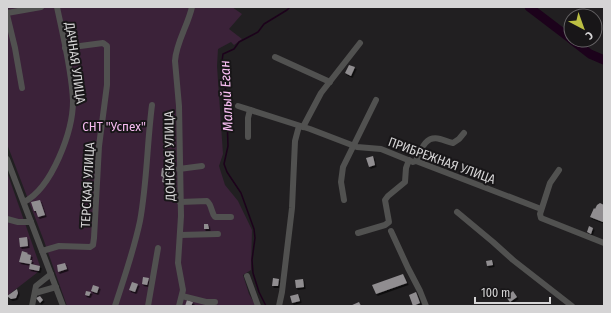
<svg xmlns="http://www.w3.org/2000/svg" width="611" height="313" font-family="'Fira Sans Condensed',sans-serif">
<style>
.green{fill:#3b2239}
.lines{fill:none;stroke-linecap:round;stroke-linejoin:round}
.stream{stroke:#1c021b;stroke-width:1.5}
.river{stroke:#1c021b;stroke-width:9}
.building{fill:#908d90;filter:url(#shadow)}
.minor{stroke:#515150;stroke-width:6}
.labels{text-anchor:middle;stroke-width:4;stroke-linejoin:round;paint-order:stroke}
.street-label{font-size:13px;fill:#d5d4d5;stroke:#181618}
.park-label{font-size:13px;fill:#f6bbf0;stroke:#181618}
.water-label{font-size:14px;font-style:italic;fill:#fcc1f6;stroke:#181618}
</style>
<defs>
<filter id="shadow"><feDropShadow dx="1.5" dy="2" stdDeviation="0" flood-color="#0009"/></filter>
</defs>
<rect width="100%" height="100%" fill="#211f21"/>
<g class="green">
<polygon points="7,7 232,7 242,14 229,29 242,39 234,45 231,42 218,49 217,66 223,154 219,166 225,185 238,201 252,230 251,270 243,275 249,294 256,306 67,306 44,241 7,144"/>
<polygon points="7,172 40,266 38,272 7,296"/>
</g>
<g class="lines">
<polyline class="stream" points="266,306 259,292 253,273 252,260 255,238 254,229 241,193 227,172 224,164 228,146 227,116 228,109 222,61 223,54 234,49 239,42 258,32 264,24 287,10 290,7"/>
<g class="river">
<polyline points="529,7 571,39"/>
<polyline points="572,40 590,54 604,60"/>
</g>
</g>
<g class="building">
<polygon points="349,65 355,67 351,76 345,73"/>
<polygon points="373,156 375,165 369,167 366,158"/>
<polygon points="162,168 170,169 167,183 162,182 163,177 161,176"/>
<polygon points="40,200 45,215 38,217 36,211 34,211 31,202"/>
<polygon points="600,203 604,205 604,221 603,222 590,217 594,208 595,209 597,205"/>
<polygon points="204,224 208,224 209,229 204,229"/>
<polygon points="589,226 593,228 591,234 587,232"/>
<polygon points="27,237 28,246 20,247 19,238"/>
<polygon points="22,251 28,253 27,254 31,255 30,260 32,260 31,264 40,266 39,271 29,269 30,264 19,262"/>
<polygon points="492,260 493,265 487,266 486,261"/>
<polygon points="65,263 67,269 58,272 57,265"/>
<polygon points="403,274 407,283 376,294 372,285"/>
<polygon points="143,277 149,278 147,285 142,284"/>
<polygon points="273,278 279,279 278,286 272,286"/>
<polygon points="303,279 304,287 296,288 295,280"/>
<polygon points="132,282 138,284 135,292 129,290"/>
<polygon points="93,285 99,287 97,293 91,291"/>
<polygon points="17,289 18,293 16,298 11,299 7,296"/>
<polygon points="86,291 91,292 89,296 85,295"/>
<polygon points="513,291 517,297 510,302 506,297"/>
<polygon points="416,292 420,303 413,306 409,295"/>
<polygon points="298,294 300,301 292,303 290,296"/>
<polygon points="40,296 43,300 40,303 36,298"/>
<polygon points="187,300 193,302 191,306 185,306"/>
<polygon points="359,302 361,306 350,306"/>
</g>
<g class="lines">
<g class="minor">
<polyline points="7,13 41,7"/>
<polyline points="7,15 15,48 22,88"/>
<polyline points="275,57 330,82"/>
<polyline points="238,106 310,129 357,147 381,149 413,162 416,161 541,209"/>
<polyline points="303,127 321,93 360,43"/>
<polyline points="248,137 248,118 250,110"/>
<polyline points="7,159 63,306"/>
<path d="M416,161C421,150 425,135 440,139C444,140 448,142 453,143L459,139L464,133"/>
<polyline points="179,169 202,166"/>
<polyline points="559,170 550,183 540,214 541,218 604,243"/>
<polyline points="344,200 341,182 343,167 376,100"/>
<path d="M24,202C52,188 73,131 73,101C72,71 63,36 57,7"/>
<path d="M180,202L207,201C212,205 211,212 215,217H231"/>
<polyline points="457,212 493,242 513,260 572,306"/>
<polyline points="7,219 18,222 31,222"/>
<polyline points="391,231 408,268 420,291 426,306"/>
<polyline points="358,233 385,225 389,222 385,200 388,196 405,182 406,168 409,160"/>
<polyline points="180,235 218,234"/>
<polyline points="42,251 59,246 90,247 93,245 94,238 99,146 107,85 107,46 103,43 65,48"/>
<polyline points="247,276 258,306"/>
<polyline points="35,293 56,287"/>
<polyline points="182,296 206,302 215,302"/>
<polyline points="32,306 36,286 51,274"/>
<path d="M115,306C124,278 134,250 140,221C147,183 147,144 152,105"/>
<polyline points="148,306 158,248"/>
<path d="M179,306L183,290L178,263L181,216L179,106L175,61C176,43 188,25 192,7"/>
<polyline points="279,306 282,292 292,208 295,141 299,126"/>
</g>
</g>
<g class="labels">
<g class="street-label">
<text transform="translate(76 63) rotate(82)" y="5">ДАЧНАЯ УЛИЦА</text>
<text transform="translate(169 156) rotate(-91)" y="5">ДОНСКАЯ УЛИЦА</text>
<text transform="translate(442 160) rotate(20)" y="5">ПРИБРЕЖНАЯ УЛИЦА</text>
<text transform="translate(87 185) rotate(-87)" y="5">ТЕРСКАЯ УЛИЦА</text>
</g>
<g class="park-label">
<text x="114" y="131">СНТ "Успех"</text>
</g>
<g class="water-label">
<text transform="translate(226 96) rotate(-93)" y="5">Малый Еган</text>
</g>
</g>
<rect width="611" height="313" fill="none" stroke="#d5d4d5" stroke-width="16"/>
<g transform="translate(583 28) rotate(139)"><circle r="19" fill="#181618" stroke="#646264"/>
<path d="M0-3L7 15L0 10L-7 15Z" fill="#bcbf43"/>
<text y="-6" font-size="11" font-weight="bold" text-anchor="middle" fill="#d5d4d5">С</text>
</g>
<path d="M475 297v6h75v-6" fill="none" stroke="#d5d4d5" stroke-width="2"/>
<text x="481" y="297" font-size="12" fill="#d5d4d5" stroke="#181618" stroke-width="3" paint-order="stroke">100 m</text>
</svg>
